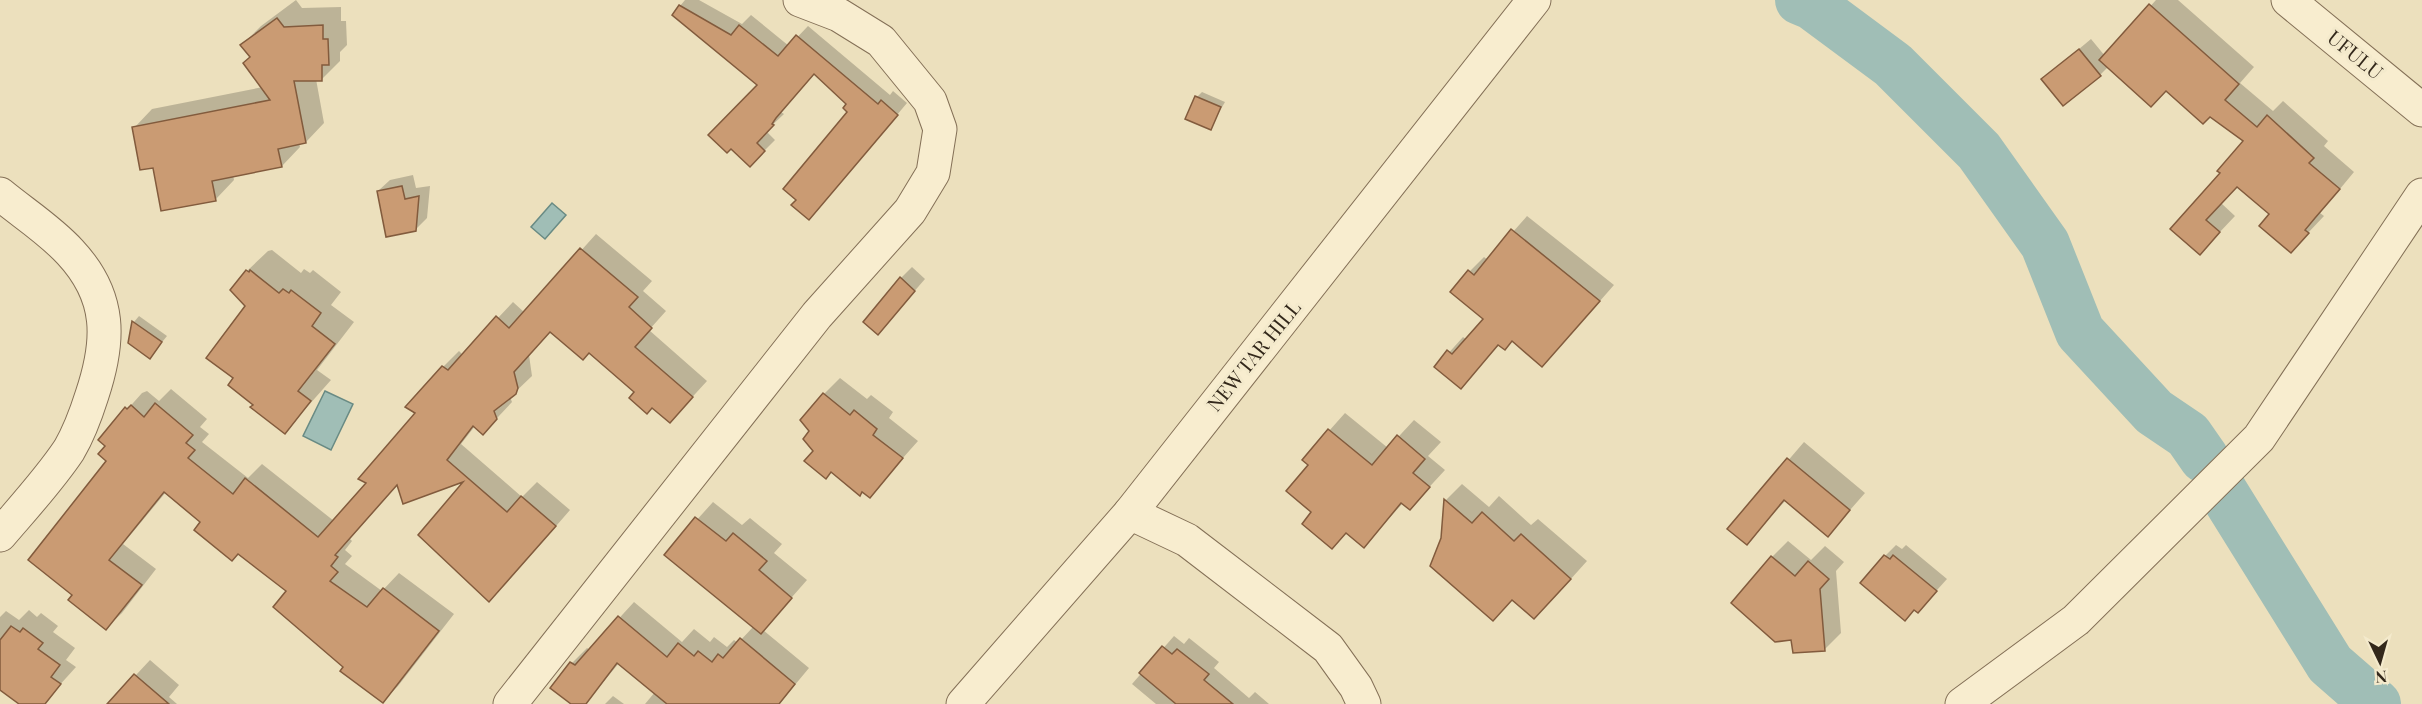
<svg xmlns="http://www.w3.org/2000/svg" width="2422" height="704" font-family="'Playfair Display',serif">
<style>
.water{fill:#a0beb6;stroke:#698b84;stroke-width:1.5}
.shadow{fill:#0003}
.lines{fill:none;stroke-linecap:round;stroke-linejoin:round}
.stream{stroke:#698b84;stroke-width:8}
.river{stroke:#a0beb6;stroke-width:50}
.building{fill:#ca9b73;stroke:#825b3d;stroke-width:1.5}
.minor-casing{stroke:#847057;stroke-width:35}
.minor{stroke:#f8edcf;stroke-width:33}
.labels{text-anchor:middle;stroke-width:6;stroke-linejoin:round;paint-order:stroke}
.street-label{font-size:20px;fill:#33281b;stroke:#f4eacc}
</style>
<rect width="100%" height="100%" fill="#ece0bd"/>
<g class="water">
<polygon points="552,203 566,215 545,239 531,227"/>
<polygon points="325,391 353,404 331,450 303,436"/>
</g>
<g class="shadow">
<polygon points="296,0 302,8 341,7 341,21 346,21 347,45 340,52 340,61 322,79 316,79 324,123 306,142 299,143 300,147 282,166 233,175 234,180 216,199 154,166 134,128 152,109 263,87 251,56 242,45 261,26"/>
<polygon points="685,0 699,0 742,24 751,15 789,46 808,26 890,95 893,91 907,103 820,207 849,112 848,104 815,73 781,112 784,114 766,131 775,140 750,165 759,85 680,6"/>
<polygon points="2156,0 2178,0 2254,67 2240,83 2273,111 2283,101 2328,141 2324,146 2354,172 2320,213 2324,216 2291,251 2271,214 2237,186 2221,203 2235,216 2200,253 2172,228 2222,173 2245,140 2210,115 2167,90 2108,67 2100,75 2043,79 2091,39 2105,56"/>
<polygon points="1202,92 1225,102 1210,128 1197,97"/>
<polygon points="413,175 416,188 430,186 427,218 415,230 378,191 390,180"/>
<polygon points="1527,216 1614,285 1556,351 1513,340 1500,344 1461,387 1436,367 1463,337 1467,340 1485,319 1470,271 1484,257 1488,260"/>
<polygon points="596,234 652,281 643,291 666,311 649,330 707,381 685,405 636,392 590,351 551,331 529,355 532,376 510,397 512,402 483,433 475,426 461,444 522,497 537,482 570,510 505,585 489,600 468,479 398,484 350,539 352,541 345,550 352,556 345,564 382,591 399,573 454,614 398,686 383,701 345,666 288,591 166,492 123,544 156,569 122,613 106,628 74,595 108,461 107,446 100,440 142,393 147,391 159,401 171,389 207,419 200,427 209,434 202,442 248,478 262,464 334,521 368,482 417,413 443,367 459,351 463,355 513,302 525,313"/>
<polygon points="272,250 301,273 304,269 310,273 313,270 341,292 331,305 354,322 317,370 331,380 285,432 255,404 235,378 247,305 247,271 268,251"/>
<polygon points="912,267 925,279 878,333 901,278"/>
<polygon points="139,316 167,336 150,357 130,343 134,322"/>
<polygon points="840,378 867,399 871,395 893,412 889,418 918,441 869,496 832,471 815,450 811,431 824,394"/>
<polygon points="1345,413 1388,448 1414,420 1441,442 1428,456 1445,470 1410,508 1403,503 1364,546 1347,532 1332,547 1313,512 1311,464 1304,459"/>
<polygon points="1804,442 1865,493 1828,535 1786,500 1747,543 1729,529"/>
<polygon points="1462,484 1489,507 1499,496 1531,525 1538,519 1587,561 1551,601 1443,539 1446,500"/>
<polygon points="713,502 742,525 750,518 782,544 774,553 807,580 763,630 809,668 779,704 645,704 655,692 619,663 585,704 573,704 572,663 587,648 590,650 634,602 682,642 694,629 710,642 714,637 727,647 734,640 738,643 754,626 666,554"/>
<polygon points="1788,541 1811,560 1825,546 1844,562 1836,571 1841,633 1825,649 1793,639 1772,557"/>
<polygon points="1896,545 1902,549 1906,545 1947,579 1918,611 1885,556"/>
<polygon points="29,610 37,617 41,613 58,626 53,632 75,648 66,660 76,667 47,699 35,704 22,704 0,686 0,617 6,611 19,620"/>
<polygon points="1174,636 1184,644 1189,638 1219,662 1214,668 1249,698 1255,692 1269,704 1156,704 1132,684"/>
<polygon points="150,660 179,685 169,697 177,704 109,704"/>
<polygon points="613,696 624,704 605,704"/>
</g>
<g class="lines">
<polyline class="stream" points="2355,704 2361,691"/>
<g class="river">
<polyline points="1800,0 1812,5 1893,65 1979,151 2045,244 2080,332 2154,412 2188,435 2204,458"/>
<polyline points="2218,484 2330,664 2376,704"/>
</g>
</g>
<g class="building">
<polygon points="2149,4 2239,84 2225,100 2257,127 2267,115 2314,158 2309,163 2340,189 2315,218 2305,230 2309,233 2291,253 2259,226 2269,214 2237,187 2206,220 2220,232 2200,255 2170,229 2220,173 2217,171 2243,141 2210,117 2203,124 2166,91 2151,107 2099,60"/>
<polygon points="679,5 731,35 739,25 778,56 796,35 878,104 881,100 898,115 809,220 791,205 796,200 783,189 847,112 843,108 846,104 814,74 776,118 772,124 774,125 757,143 765,151 750,167 731,149 727,153 708,135 757,85 672,15"/>
<polygon points="277,18 284,27 323,25 323,39 328,39 329,65 322,65 322,81 294,81 306,143 278,149 282,167 212,181 216,201 161,211 153,168 140,170 132,127 270,100 243,63 250,57 240,45"/>
<polygon points="2079,49 2101,76 2063,106 2041,79"/>
<polygon points="1195,96 1221,107 1211,130 1185,119"/>
<polygon points="402,186 405,199 419,196 416,231 386,237 377,191"/>
<polygon points="1511,229 1600,301 1542,367 1512,341 1505,350 1498,345 1461,389 1434,367 1447,350 1452,354 1483,319 1450,292 1468,270 1474,275"/>
<polygon points="580,248 638,297 629,307 652,328 635,347 693,397 670,423 652,408 647,414 629,398 634,392 589,353 583,360 550,332 514,372 518,388 516,394 494,411 497,419 483,435 473,426 447,460 507,512 521,496 556,526 489,602 418,535 463,482 403,504 397,485 335,555 338,557 331,566 338,572 330,581 367,607 383,588 439,631 383,703 340,671 343,667 273,607 286,591 238,554 232,561 194,530 200,522 164,492 109,560 142,585 106,630 68,600 72,595 28,560 106,461 98,454 105,446 98,440 125,407 127,409 131,405 144,417 155,403 193,435 186,443 195,450 188,458 233,494 245,478 318,537 366,483 358,479 415,413 405,407 442,366 448,370 496,316 509,328"/>
<polygon points="246,270 249,272 250,270 279,293 283,289 289,293 291,290 321,313 312,326 335,344 298,391 311,401 285,434 250,407 253,405 228,385 233,378 206,358 245,306 230,290"/>
<polygon points="900,277 915,291 878,335 863,322"/>
<polygon points="132,321 162,342 150,359 128,343"/>
<polygon points="823,393 850,415 854,410 877,429 873,435 903,458 870,498 862,492 860,496 831,472 826,479 804,461 813,451 803,439 809,431 800,420"/>
<polygon points="1328,429 1372,465 1397,435 1425,459 1413,473 1430,487 1410,510 1401,503 1364,548 1346,533 1332,549 1302,524 1311,512 1286,491 1308,465 1302,460"/>
<polygon points="1787,458 1850,510 1828,537 1784,500 1747,545 1727,529"/>
<polygon points="1444,499 1472,523 1482,512 1514,541 1521,534 1571,579 1534,619 1512,600 1493,621 1430,566 1441,538"/>
<polygon points="695,517 726,541 733,533 767,561 759,570 792,598 761,634 664,555"/>
<polygon points="1884,555 1890,559 1893,555 1937,591 1918,613 1914,610 1905,621 1860,583"/>
<polygon points="1771,556 1795,576 1808,561 1829,579 1820,589 1825,651 1793,653 1791,640 1775,642 1731,603"/>
<polygon points="618,616 667,657 678,643 694,656 698,651 712,662 718,654 723,658 740,638 795,684 779,704 667,704 617,663 586,704 571,704 550,688 570,662 575,665"/>
<polygon points="11,626 20,632 23,628 43,643 38,649 60,665 51,677 61,684 45,704 19,704 0,690 0,640"/>
<polygon points="1162,646 1172,654 1177,649 1209,674 1204,680 1233,704 1176,704 1139,673"/>
<polygon points="134,674 169,704 107,704"/>
</g>
<g class="lines">
<defs>
<g id="minor">
<polyline points="2288,0 2422,110"/>
<path d="M0,194C23,213 50,230 70,252C112,297 110,341 92,395C86,414 79,433 69,450C49,480 23,508 0,535"/>
<polyline points="1130,513 1187,540 1328,648 1356,687 1364,704"/>
<polyline points="510,704 817,315 910,211 933,173 940,129 930,101 881,41 839,15 800,0"/>
<polyline points="963,704 1130,513 1534,0"/>
<polyline points="1962,704 2076,620 2259,438 2422,195"/>
</g>
</defs>
<use href="#minor" class="minor-casing"/>
<use href="#minor" class="minor"/>
</g>
<g class="labels">
<g class="street-label">
<text transform="translate(2355 55) rotate(39)" y="7">UFULU</text>
<text transform="translate(1254 356) rotate(-51)" y="7">NEW TAR HILL</text>
</g>
</g>
<g transform="translate(2380 662) rotate(175)" stroke="#f4eacc" stroke-width="4.5" paint-order="stroke">
<path d="M0-4.5L10 22L0 15L-10 22Z" fill="#33281b"/>
<text y="-9" font-size="16" font-weight="bold" text-anchor="middle" fill="#33281b">N</text>
</g>
</svg>
